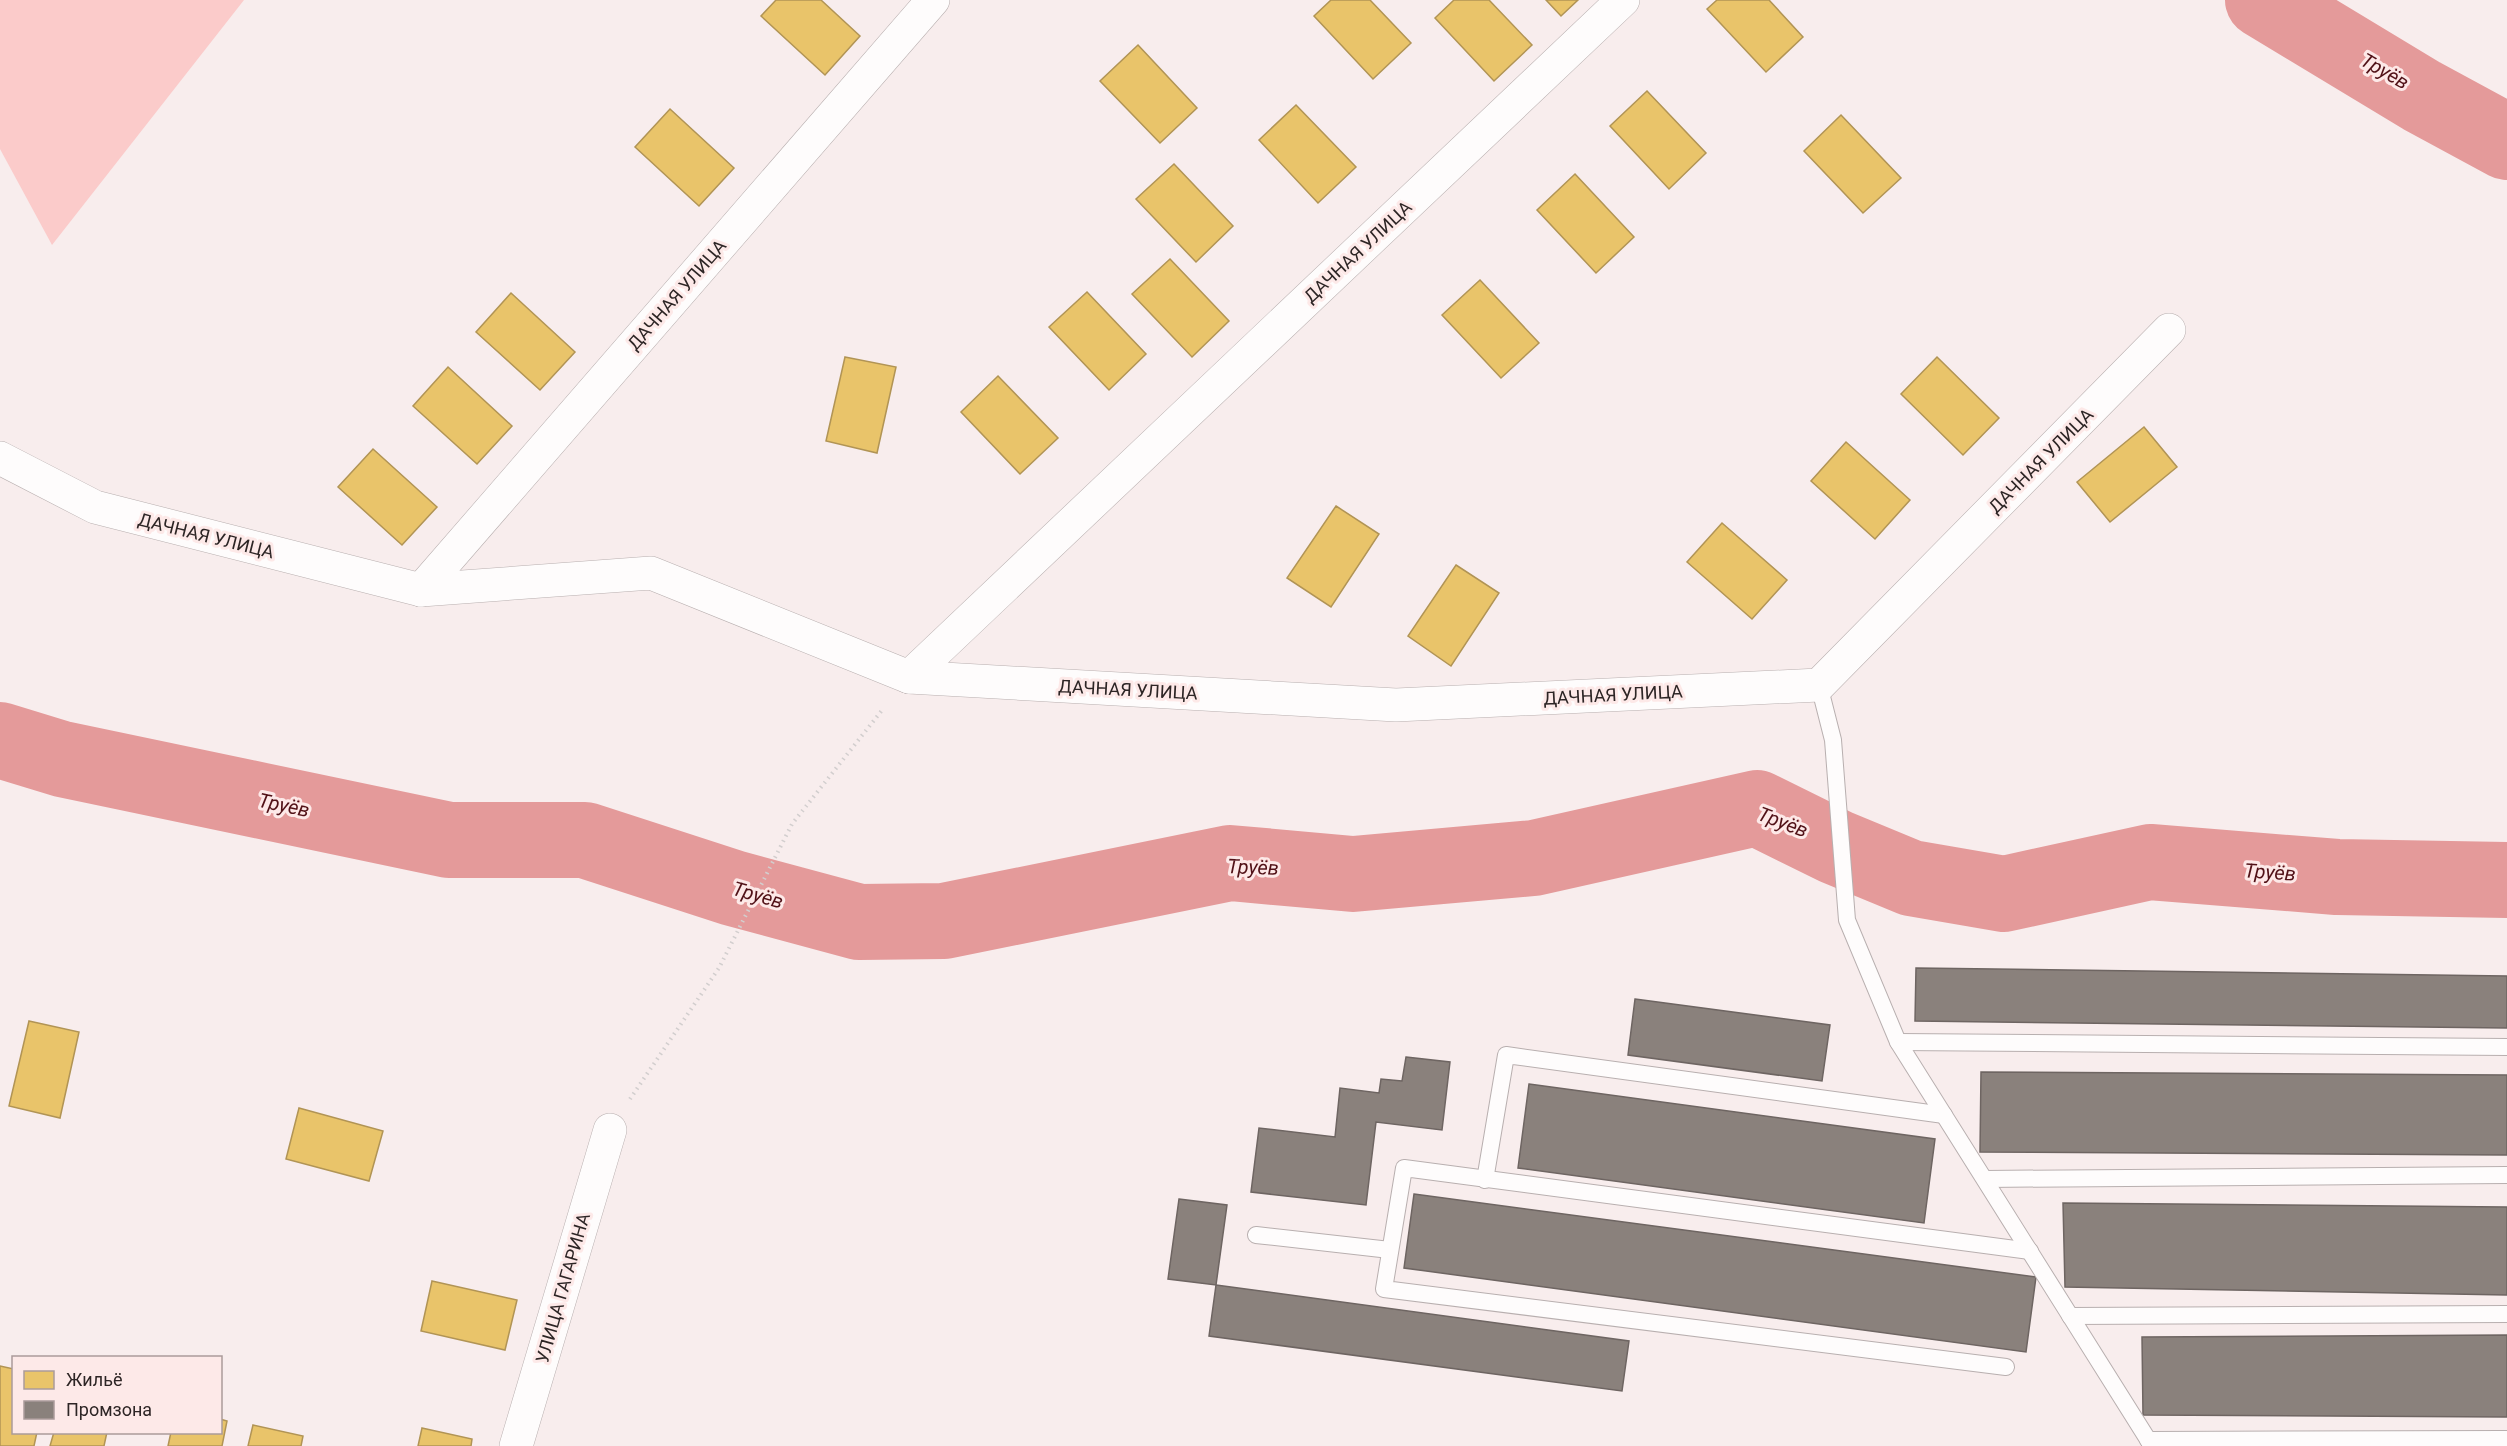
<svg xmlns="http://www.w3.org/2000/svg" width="2507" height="1446" font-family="Roboto,sans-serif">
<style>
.green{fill:#fbcbca}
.homes{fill:#e9c46a;stroke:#b19455;stroke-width:1.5}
.industry{fill:#8a817c;stroke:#6e6562;stroke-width:1.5}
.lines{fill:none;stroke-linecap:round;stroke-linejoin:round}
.river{stroke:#e49a9a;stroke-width:76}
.service-casing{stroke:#b8afaf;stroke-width:18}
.minor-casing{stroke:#b8afaf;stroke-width:34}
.path{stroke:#d2cece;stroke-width:4;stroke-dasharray:1.5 4.5;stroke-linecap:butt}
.service{stroke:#fefcfc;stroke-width:16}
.minor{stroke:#fefcfc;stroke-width:33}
.labels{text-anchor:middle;stroke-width:6;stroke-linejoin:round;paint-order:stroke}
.street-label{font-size:18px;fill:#2d2525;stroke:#fde9e8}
.water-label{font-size:20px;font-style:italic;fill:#511117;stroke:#fde9e8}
</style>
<rect width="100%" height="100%" fill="#f8eded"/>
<polygon class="green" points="0,0 244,0 52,245 0,149"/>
<g class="homes">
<polygon points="776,0 821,0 860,36 825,75 761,16"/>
<polygon points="1331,0 1370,0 1411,43 1373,79 1314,16"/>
<polygon points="1454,0 1489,0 1532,45 1494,81 1435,18"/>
<polygon points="1546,0 1578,0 1561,16"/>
<polygon points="1717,0 1769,0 1803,37 1766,72 1707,9"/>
<polygon points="1138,45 1197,108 1160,143 1100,81"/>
<polygon points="1647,91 1706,153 1669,189 1610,126"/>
<polygon points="1296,105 1356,167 1318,203 1259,140"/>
<polygon points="670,109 734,168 699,206 635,147"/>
<polygon points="1841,115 1901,178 1863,213 1804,151"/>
<polygon points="1174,164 1233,226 1196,262 1136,199"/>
<polygon points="1575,174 1634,237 1596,273 1537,210"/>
<polygon points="1170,259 1229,321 1192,357 1132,294"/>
<polygon points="1480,280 1539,343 1501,378 1442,315"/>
<polygon points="1087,292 1146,354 1109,390 1049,327"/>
<polygon points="511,293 575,352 540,390 476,332"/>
<polygon points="845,357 896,367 877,453 826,441"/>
<polygon points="1937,357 1999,418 1963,455 1901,394"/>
<polygon points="448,367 512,426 477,464 413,406"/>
<polygon points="998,376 1058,438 1020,474 961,412"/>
<polygon points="2144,427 2177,467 2110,522 2077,482"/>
<polygon points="1846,442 1910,500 1875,539 1811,481"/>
<polygon points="373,449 437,507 402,545 338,487"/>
<polygon points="1336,506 1379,534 1331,607 1287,578"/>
<polygon points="1722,523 1787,580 1752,619 1687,562"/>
<polygon points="1456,565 1499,593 1451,666 1408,636"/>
<polygon points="29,1021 79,1032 60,1118 9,1106"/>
<polygon points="299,1108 383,1131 369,1181 286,1159"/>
<polygon points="432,1281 517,1300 505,1350 421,1331"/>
<polygon points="0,1366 14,1369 14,1432 37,1432 34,1446 0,1446"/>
<polygon points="220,1419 227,1421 222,1446 168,1446 171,1432 220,1432"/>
<polygon points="253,1425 303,1436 301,1446 248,1446"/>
<polygon points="422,1428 472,1439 471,1446 418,1446"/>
<polygon points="54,1432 107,1432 104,1446 50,1446"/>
</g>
<g class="industry">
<polygon points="1916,968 2507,976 2507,1028 1915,1021"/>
<polygon points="1635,999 1830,1025 1822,1081 1628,1055"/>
<polygon points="1406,1057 1450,1062 1442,1130 1376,1122 1366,1205 1251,1192 1259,1128 1335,1137 1340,1088 1379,1093 1381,1079 1402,1081"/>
<polygon points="1981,1072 2507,1075 2507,1155 1980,1152"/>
<polygon points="1529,1084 1935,1139 1924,1223 1518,1168"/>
<polygon points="1414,1194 2036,1277 2026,1352 1404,1268"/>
<polygon points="1179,1199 1227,1205 1216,1285 1168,1279"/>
<polygon points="2063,1203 2507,1207 2507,1295 2065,1287"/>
<polygon points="1216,1285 1629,1341 1622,1391 1209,1336"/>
<polygon points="2507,1335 2507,1417 2143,1415 2142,1337"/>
</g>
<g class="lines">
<g class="river">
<polyline points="2263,0 2422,96 2507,142"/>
<polyline points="0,740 62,759 449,840 585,840 733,888 859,922 944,921 1230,863 1353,874 1534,858 1757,808 1836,847 1911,878 2004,894 2150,862 2337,877 2507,880"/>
</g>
<defs>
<g id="service">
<polyline points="1819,685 1833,740 1847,920 1898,1042 2152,1446"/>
<polyline points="1898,1042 2507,1047"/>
<polyline points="1985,1179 2507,1175"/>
<polyline points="1485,1180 1506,1055 1944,1115"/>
<polyline points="1256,1235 1390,1250"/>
<polyline points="2070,1316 2507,1314"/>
<polyline points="2006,1367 1384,1289 1404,1168 2030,1251"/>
<polyline points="2148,1440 2507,1439"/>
</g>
<g id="minor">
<polyline points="0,458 95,507 421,590 651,573 909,677 1396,705 1819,685 2169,330"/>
<polyline points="421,590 933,0"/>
<polyline points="909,677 1623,0"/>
<polyline points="516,1446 610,1130"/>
</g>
</defs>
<use href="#service" class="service-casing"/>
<use href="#minor" class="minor-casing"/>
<polyline class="path" points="630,1099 719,968 792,824 883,709"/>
<use href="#service" class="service"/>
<use href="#minor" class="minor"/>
</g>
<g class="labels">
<g class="street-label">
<text transform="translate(1358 252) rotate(-43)" y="6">ДАЧНАЯ УЛИЦА</text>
<text transform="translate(677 295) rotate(-49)" y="6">ДАЧНАЯ УЛИЦА</text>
<text transform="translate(2041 461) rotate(-45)" y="6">ДАЧНАЯ УЛИЦА</text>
<text transform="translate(206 536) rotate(14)" y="6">ДАЧНАЯ УЛИЦА</text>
<text transform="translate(1128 690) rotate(3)" y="6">ДАЧНАЯ УЛИЦА</text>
<text transform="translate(1613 695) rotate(-3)" y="6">ДАЧНАЯ УЛИЦА</text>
<text transform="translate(563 1288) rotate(-74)" y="6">УЛИЦА ГАГАРИНА</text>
</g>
<g class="water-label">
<text transform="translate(2385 71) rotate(30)" y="7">Труёв</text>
<text transform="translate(284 805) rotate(12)" y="7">Труёв</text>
<text transform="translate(1783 822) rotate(21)" y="7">Труёв</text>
<text transform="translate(1253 867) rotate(2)" y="7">Труёв</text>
<text transform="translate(2270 872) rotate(4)" y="7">Труёв</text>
<text transform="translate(758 895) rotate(16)" y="7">Труёв</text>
</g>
</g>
<rect x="12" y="1356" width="210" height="78" fill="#fde9e8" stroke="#aa9b9a" stroke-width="1.5"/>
<rect x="24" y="1371" width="30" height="18" fill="#e9c46a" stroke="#aa9b9a" stroke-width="1.5"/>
<text x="66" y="1386" font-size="18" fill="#2d2525">Жильё</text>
<rect x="24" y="1401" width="30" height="18" fill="#8a817c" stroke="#aa9b9a" stroke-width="1.5"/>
<text x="66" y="1416" font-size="18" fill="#2d2525">Промзона</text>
</svg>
